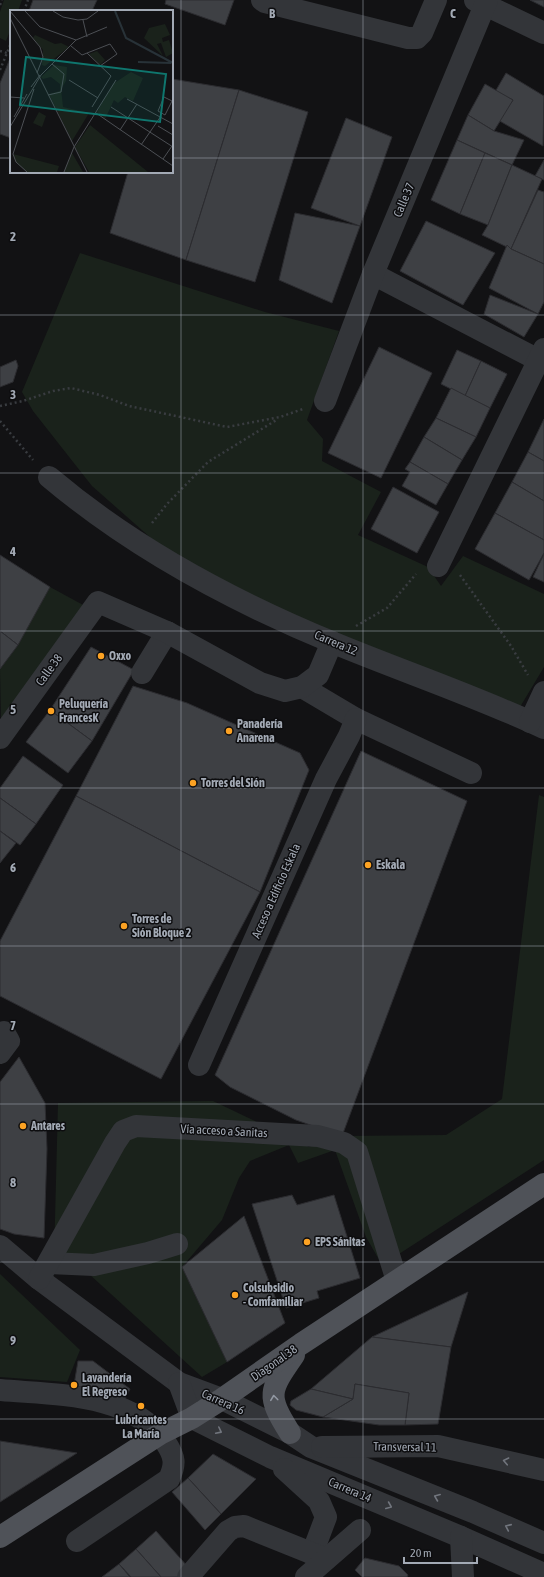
<svg xmlns="http://www.w3.org/2000/svg" width="544" height="1577" font-family="'Asap Condensed',sans-serif">
<style>
.green{fill:#1a221b}
.building{fill:#3e4044;stroke:#2c2c30}
.lines{fill:none;stroke-linecap:round;stroke-linejoin:round}
.path{stroke:#393c40;stroke-width:2.5;stroke-dasharray:2 3;stroke-linecap:butt}
.minor{stroke:#333539;stroke-width:22}
.major{stroke:#4f5258;stroke-width:22}
.oneway{stroke:#9298a2}
.oneway2{stroke:#71757d}
.grid{fill:none;stroke:#a3aab5;stroke-width:1;stroke-opacity:0.55}
.poi-dot{fill:#fca223;stroke:#0d0d0f;stroke-width:1.5}
.labels{text-anchor:middle;stroke-width:3;stroke-linejoin:round;paint-order:stroke}
.street-label{font-size:12px;fill:#a3aab5;stroke:#0d0d0f}
.poi-label{font-size:12px;font-weight:bold;fill:#a3aab5;stroke:#0d0d0f;text-anchor:start}
.inset-river{fill:none;stroke:#283238;stroke-width:2}
.inset-road{fill:none;stroke:#4c4f54;stroke-width:1}
.view{fill:#0f766e;fill-opacity:0.15;stroke:#0f766e;stroke-width:2}
.inset-edge{fill:none;stroke:#a3aab5;stroke-width:2}
.grid-label{font-size:13px;text-anchor:middle;font-weight:bold;fill:#a3aab5;stroke:#0d0d0f;stroke-width:3;stroke-linejoin:round;paint-order:stroke}
</style>
<rect width="100%" height="100%" fill="#121214"/>
<g class="green">
<polygon points="4,0 22,0 18,11 11,11 11,28 6,41 0,38 0,12"/>
<polygon points="80,253 265,312 339,331 307,420 323,439 322,461 381,492 358,535 428,567 441,586 463,556 544,594 544,667 517,712 185,568 92,486 33,411 22,392"/>
<polygon points="50,587 85,606 1,719 0,669 18,645"/>
<polygon points="539,795 544,797 544,1160 382,1265 366,1237 335,1150 298,1163 289,1145 250,1161 239,1178 222,1220 182,1267 227,1362 202,1377 89,1274 54,1258 58,1103 213,1101 309,1147 342,1136 446,1135 502,1099"/>
<polygon points="0,1274 80,1350 67,1382 0,1377"/>
</g>
<g class="building">
<polygon points="33,0 97,0 92,11 29,11"/>
<polygon points="166,0 234,0 225,25 165,4"/>
<polygon points="530,0 544,0 544,7"/>
<polygon points="11,56 11,138 0,134 0,83"/>
<polygon points="506,73 544,96 543,146 498,120 513,100 495,92"/>
<polygon points="172,79 239,90 186,260 110,233 128,172 172,172"/>
<polygon points="485,84 513,100 494,131 468,115"/>
<polygon points="239,90 308,112 255,282 186,260"/>
<polygon points="468,115 494,131 524,140 512,165 457,140"/>
<polygon points="346,118 392,137 360,226 311,208"/>
<polygon points="457,140 485,153 460,214 431,200"/>
<polygon points="485,153 512,165 488,225 460,214"/>
<polygon points="544,160 544,180 535,176"/>
<polygon points="512,165 542,179 511,249 482,235 488,225"/>
<polygon points="538,190 544,192 544,264 511,249"/>
<polygon points="295,213 360,226 332,303 279,280"/>
<polygon points="426,221 495,253 463,305 400,271"/>
<polygon points="507,245 511,249 544,264 544,302 538,314 489,288"/>
<polygon points="490,295 538,314 524,337 484,314"/>
<polygon points="379,347 432,373 381,478 328,453"/>
<polygon points="457,350 481,361 465,396 441,384"/>
<polygon points="16,360 18,366 13,382 0,387 0,367"/>
<polygon points="481,361 507,374 490,408 465,396"/>
<polygon points="451,388 490,408 476,437 436,418"/>
<polygon points="436,418 476,437 462,460 424,437"/>
<polygon points="544,419 544,461 528,452"/>
<polygon points="424,437 462,460 448,484 410,462"/>
<polygon points="528,452 544,461 544,501 512,482"/>
<polygon points="410,462 448,484 436,505 402,486 410,472 405,469"/>
<polygon points="512,482 544,501 544,540 495,513"/>
<polygon points="393,487 439,512 417,553 371,529"/>
<polygon points="495,513 544,540 544,553 529,580 475,549"/>
<polygon points="544,554 544,582 533,577"/>
<polygon points="0,555 50,587 18,645 0,631"/>
<polygon points="0,631 18,645 0,669"/>
<polygon points="91,647 134,670 92,741 50,710"/>
<polygon points="133,686 187,703 300,753 309,770 260,892 76,796"/>
<polygon points="50,710 92,741 68,773 26,742"/>
<polygon points="361,751 467,801 342,1136 296,1120 230,1087 215,1075"/>
<polygon points="23,756 63,785 36,824 0,798 0,788"/>
<polygon points="76,796 260,892 161,1079 0,996 0,941"/>
<polygon points="0,798 36,824 20,845 0,831"/>
<polygon points="0,831 16,843 0,863"/>
<polygon points="19,1057 45,1103 47,1149 44,1238 14,1234 0,1229 0,1082"/>
<polygon points="292,1195 297,1205 334,1195 360,1278 317,1291 319,1298 286,1308 252,1204"/>
<polygon points="244,1216 285,1323 227,1362 182,1267"/>
<polygon points="468,1292 451,1347 372,1337"/>
<polygon points="372,1337 451,1347 438,1424 405,1425 409,1393 355,1384 353,1399 311,1389"/>
<polygon points="78,1361 93,1361 130,1389 125,1399 74,1385"/>
<polygon points="355,1384 409,1393 405,1425 379,1425 323,1417 353,1399"/>
<polygon points="311,1389 353,1399 323,1417 296,1410 290,1405 291,1401"/>
<polygon points="0,1441 77,1453 0,1502"/>
<polygon points="213,1454 256,1479 221,1514 188,1478"/>
<polygon points="188,1478 221,1514 205,1530 172,1492"/>
<polygon points="156,1531 188,1567 177,1577 161,1577 136,1549"/>
<polygon points="136,1549 161,1577 131,1577 119,1564"/>
<polygon points="365,1558 399,1566 408,1575 407,1577 362,1577 355,1570"/>
<polygon points="119,1564 130,1577 102,1577"/>
</g>
<g class="lines">
<g class="path">
<polyline points="0,5 2,0"/>
<polyline points="24,11 28,0"/>
<polyline points="0,51 7,53"/>
<polyline points="0,70 11,43"/>
<polyline points="0,406 23,401 53,391 71,388 100,395 129,406 227,427 280,417 303,409"/>
<polyline points="0,421 33,460"/>
<polyline points="152,523 167,504 208,462 278,419"/>
<polyline points="460,575 511,646 528,675"/>
<polyline points="356,626 387,608 416,574"/>
</g>
<g class="minor">
<polyline points="262,0 265,2 408,38 417,38 422,33 436,0"/>
<polyline points="475,0 544,33"/>
<polyline points="373,274 544,363"/>
<polyline points="325,401 373,274 487,0"/>
<path d="M49,477C133,548 232,601 334,643C404,672 476,696 544,728"/>
<polyline points="438,566 544,349"/>
<polyline points="142,673 167,632"/>
<polyline points="302,687 356,719 471,773"/>
<polyline points="530,722 544,692"/>
<polyline points="0,738 98,602 167,632 260,683 285,691 302,687 318,675 332,642"/>
<polyline points="0,1038 4,1032 9,1041 0,1053"/>
<polyline points="199,1065 326,779 349,736 356,719"/>
<polyline points="0,1246 39,1279 179,1383 222,1399 290,1433 311,1447 473,1512 544,1543"/>
<polyline points="49,1263 94,1265 148,1253 177,1244"/>
<polyline points="39,1279 115,1143 123,1131 136,1126 318,1136 344,1143 357,1152 397,1281"/>
<polyline points="179,1383 192,1418 270,1457 461,1537 544,1574"/>
<path d="M0,1390C54,1395 132,1392 166,1443C175,1457 176,1464 169,1479L77,1541"/>
<polyline points="322,1447 438,1446 544,1470"/>
<polyline points="284,1469 319,1501 326,1517 312,1554"/>
<polyline points="461,1537 463,1577"/>
<polyline points="188,1577 228,1531 235,1527 244,1526 326,1559"/>
<polyline points="306,1577 360,1530"/>
</g>
<g class="major">
<path d="M290,1433C266,1395 269,1391 294,1355"/>
<polyline points="0,1537 160,1434 192,1418 222,1399 301,1344 544,1184"/>
</g>
</g>
<defs><path id="oneway-chevron" d="M-2-3.5L2.5 0L-2 3.5" fill="none" stroke-width="1.6" stroke-linecap="round" stroke-linejoin="round"/></defs>
<use class="oneway" href="#oneway-chevron" transform="translate(274 1398) rotate(-97)"/>
<g class="oneway2">
<use href="#oneway-chevron" transform="translate(219 1431) rotate(27)"/>
<use href="#oneway-chevron" transform="translate(506 1461) rotate(-168)"/>
<use href="#oneway-chevron" transform="translate(437 1497) rotate(-158)"/>
<use href="#oneway-chevron" transform="translate(389 1506) rotate(23)"/>
<use href="#oneway-chevron" transform="translate(508 1527) rotate(-156)"/>
</g>
<path class="grid" d="M181,0V1577M363,0V1577M0,158H11M172,158H544M0,315H544M0,473H544M0,631H544M0,788H544M0,946H544M0,1104H544M0,1262H544M0,1419H544"/>
<g class="poi-dot">
<circle cx="101" cy="656" r="4"/>
<circle cx="51" cy="711" r="4"/>
<circle cx="229" cy="731" r="4"/>
<circle cx="193" cy="783" r="4"/>
<circle cx="368" cy="865" r="4"/>
<circle cx="124" cy="926" r="4"/>
<circle cx="23" cy="1126" r="4"/>
<circle cx="307" cy="1242" r="4"/>
<circle cx="235" cy="1295" r="4"/>
<circle cx="74" cy="1385" r="4"/>
<circle cx="141" cy="1406" r="4"/>
</g>
<g class="labels">
<g class="street-label">
<text transform="translate(404 200) rotate(-67)" y="4">Calle 37</text>
<text transform="translate(336 643) rotate(23)" y="4">Carrera 12</text>
<text transform="translate(49 670) rotate(-54)" y="4">Calle 38</text>
<text transform="translate(276 891) rotate(-66)" y="4">Acceso a Edificio Eskala</text>
<text transform="translate(224 1131) rotate(3)" y="4">Vía acceso a Sanitas</text>
<text transform="translate(274 1363) rotate(-35)" y="4">Diagonal 38</text>
<text transform="translate(223 1402) rotate(24)" y="4">Carrera 16</text>
<text transform="translate(405 1447) rotate(1)" y="4">Transversal 11</text>
<text transform="translate(350 1490) rotate(23)" y="4">Carrera 14</text>
</g>
<g class="poi-label">
<text x="109" y="660">Oxxo</text>
<text x="59" y="708">Peluquería<tspan x="59" dy="14">FrancesK</tspan></text>
<text x="237" y="728">Panadería<tspan x="237" dy="14">Anarena</tspan></text>
<text x="201" y="787">Torres del Sión</text>
<text x="376" y="869">Eskala</text>
<text x="132" y="923">Torres de<tspan x="132" dy="14">Sión Bloque 2</tspan></text>
<text x="31" y="1130">Antares</text>
<text x="315" y="1246">EPS Sánitas</text>
<text x="243" y="1292">Colsubsidio<tspan x="243" dy="14">- Comfamiliar</tspan></text>
<text x="82" y="1382">Lavandería<tspan x="82" dy="14">El Regreso</tspan></text>
<text x="141" y="1424" text-anchor="middle">Lubricantes<tspan x="141" dy="14">La María</tspan></text>
</g>
</g>
<g transform="translate(10 10)">
<rect width="163" height="163" fill="#121214"/>
<path d="M155,14L160,25L152,28L153,32L159,30L163,43L156,47L151,33L147,34L153,46L134,28L139,18ZM25,25L45,34L51,33L59,37L35,56L32,55L33,40L23,28ZM87,41L95,50L90,55L79,44ZM44,55L57,57L56,71L51,79L53,97L79,103L62,131L39,84L50,81V74L41,67L33,69L31,67ZM121,62L133,68L123,91L115,87L108,93L104,90L95,109L87,102L103,74ZM29,102L36,106L32,117L23,113ZM80,115L138,162H79L65,137ZM62,143L73,162H54ZM3,144L49,156L47,162H17L6,152Z" fill="#1a221b"/>
<path class="inset-river" d="M105,1L116,28L163,53M128,52L161,53"/>
<path class="inset-road" d="M0,1L30,37L33,47L27,63M15,1L30,17L66,30L97,17M43,1L53,7L68,10L77,9L88,1M0,8L77,162M73,10L77,27M61,36L72,45L100,34L107,44L90,56M77,43L101,66L82,97M59,70L88,88M21,77L30,65M38,85L51,82L54,64L42,54M0,87L14,88M154,87L162,91L155,105L148,101ZM117,89L163,114M101,97L163,137M86,103L163,156M4,107L17,84M148,116L163,125M0,117L31,65L66,30M110,120L127,94M131,135L151,106M153,149L162,136M17,162L6,152L3,144L24,79M54,162L64,137L106,70"/>
<path class="view" d="M16,47L156,64L150,112L10,95Z"/>
<rect width="163" height="163" class="inset-edge"/>
</g>
<g class="grid-label">
<text x="272" y="18">B</text>
<text x="453" y="18">C</text>
<text x="13" y="241">2</text>
<text x="13" y="399">3</text>
<text x="13" y="556">4</text>
<text x="13" y="714">5</text>
<text x="13" y="872">6</text>
<text x="13" y="1030">7</text>
<text x="13" y="1187">8</text>
<text x="13" y="1345">9</text>
</g>
<path d="M404 1557v6h73v-6" fill="none" stroke="#a3aab5" stroke-width="2"/>
<text x="410" y="1557" font-size="12" fill="#a3aab5" stroke="#0d0d0f" stroke-width="3" paint-order="stroke">20 m</text>
</svg>
